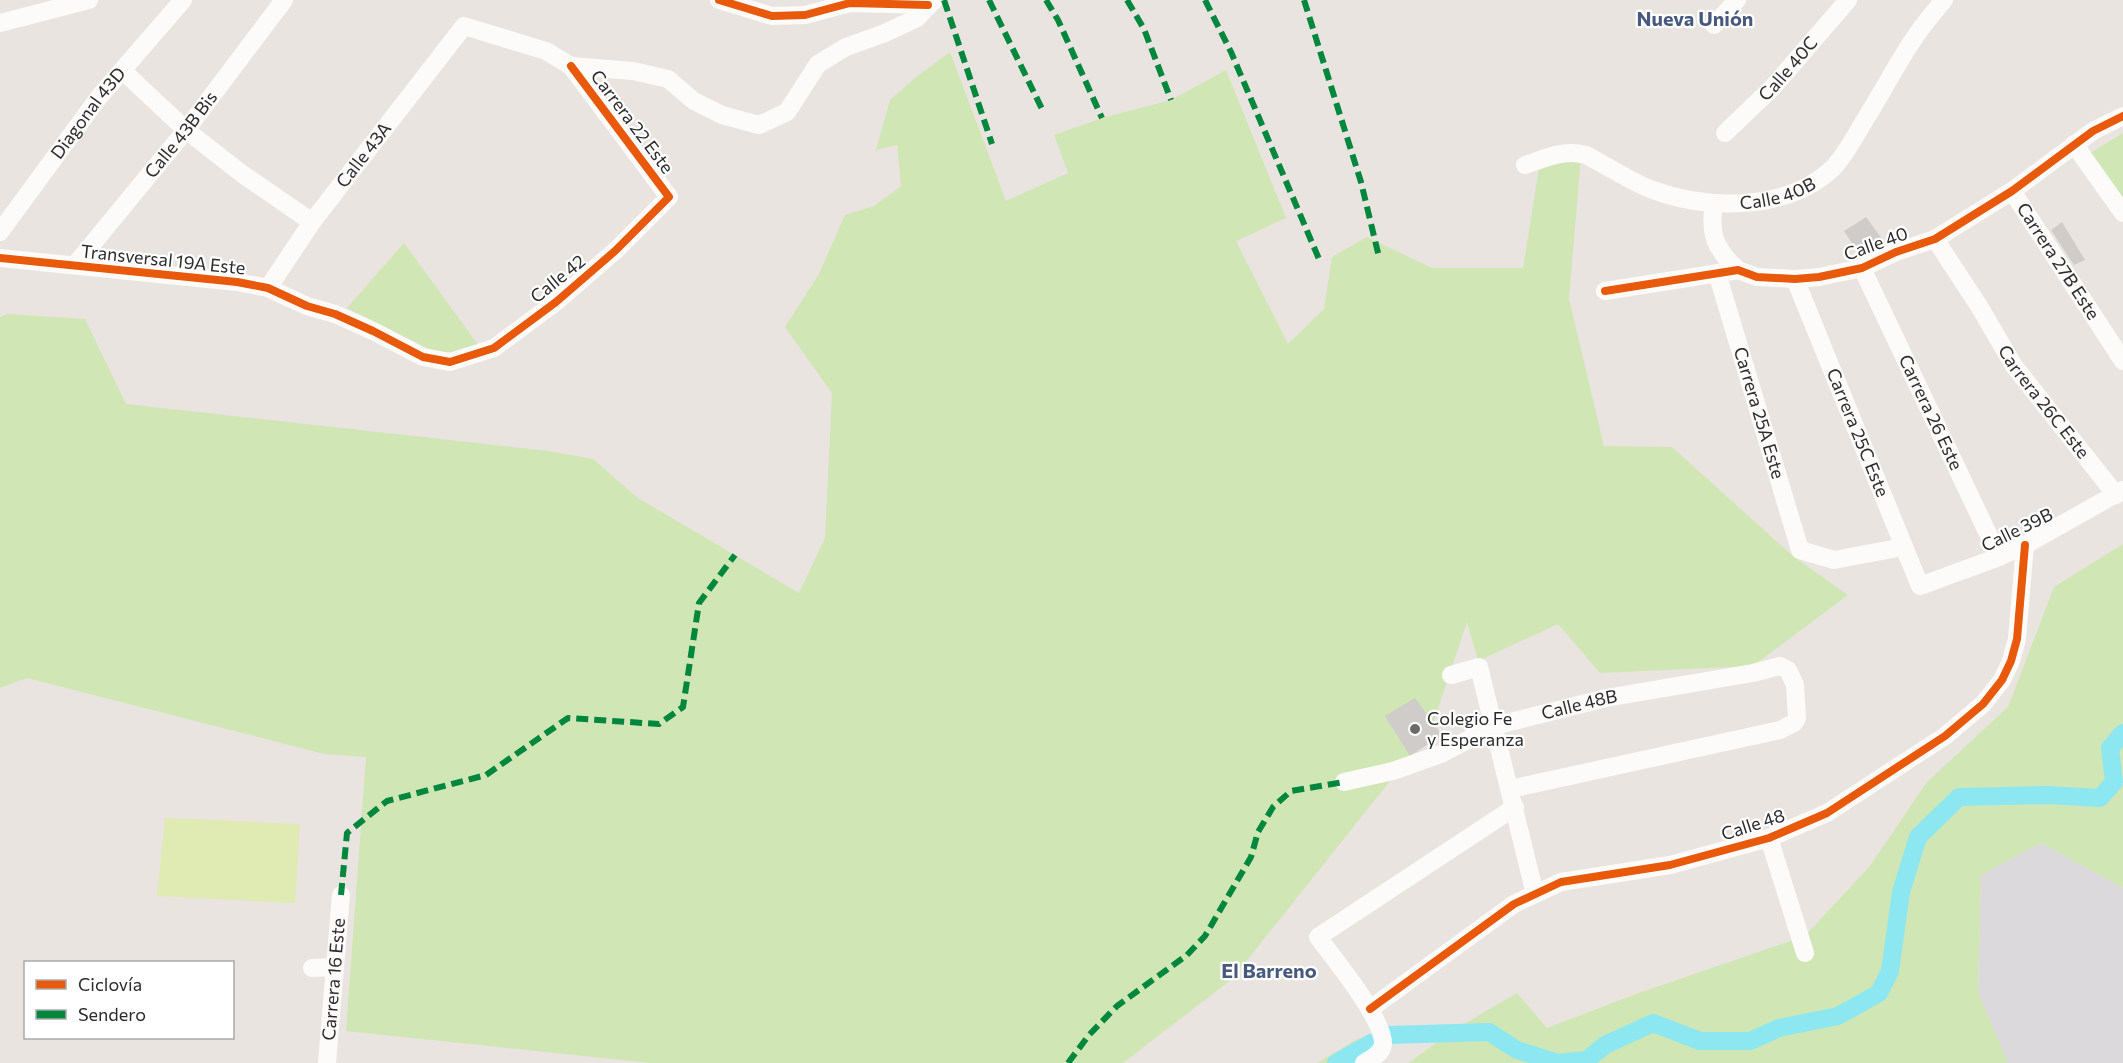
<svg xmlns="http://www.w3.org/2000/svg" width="2123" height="1063" font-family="Commissioner,sans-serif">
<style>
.industrial{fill:#dbd9db}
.green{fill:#d1e6b5}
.pitch{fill:#dfebb2}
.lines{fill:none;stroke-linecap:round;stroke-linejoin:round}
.canal{stroke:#8de7f0;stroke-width:18}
.building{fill:#cfccc9}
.minor{stroke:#fcfbfa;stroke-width:18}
.quiet{stroke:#00873e;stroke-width:6;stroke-dasharray:12 6;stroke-linecap:butt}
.cycleway-casing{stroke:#fff;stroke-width:11}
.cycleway{stroke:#e8590c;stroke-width:8}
.poi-dot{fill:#6d6b69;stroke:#fff;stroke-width:2}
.labels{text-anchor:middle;stroke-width:4.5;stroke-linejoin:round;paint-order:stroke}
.street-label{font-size:18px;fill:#2a2a2a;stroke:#fff}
.poi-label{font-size:18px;fill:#2a2a2a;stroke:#fff;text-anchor:start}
.neighbourhood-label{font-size:20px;font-weight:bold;fill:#475a7e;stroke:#fff}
</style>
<rect width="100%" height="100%" fill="#e9e4df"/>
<polygon class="industrial" points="2041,843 2123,888 2123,1063 2008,1063 1978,992 1981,875"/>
<g class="green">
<polygon points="950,52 1006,201 1068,173 1054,135 1102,118 1171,100 1226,70 1286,218 1236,241 1288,344 1324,309 1332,257 1367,237 1432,268 1523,268 1540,162 1581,156 1569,299 1604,446 1672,447 1794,557 1848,595 1753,666 1600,673 1558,624 1478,661 1467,622 1433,723 1410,756 1232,979 1123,1063 650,1063 346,1031 366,757 324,754 27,678 0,688 0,317 7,314 85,319 126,404 548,451 593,459 638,498 799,593 825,538 832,393 785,327 819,274 845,215 874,206 901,186 897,145 876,150 890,100 915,78"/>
<polygon points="2123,133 2123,209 2084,157"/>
<polygon points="404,243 479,346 457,353 433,351 347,308"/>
<polygon points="2123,544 2123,888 2041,843 1981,875 1978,992 2008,1063 1408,1063 1459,1027 1517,993 1547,1028 1636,994 1805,936 1869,867 1927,782 2008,707 2054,587"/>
<polygon points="1359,1038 1371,1049 1346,1063 1317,1063"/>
</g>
<polygon class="pitch" points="165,818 300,824 295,903 157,896"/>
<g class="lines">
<g class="canal">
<polyline points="1389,1035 1489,1032 1517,1050 1558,1063 1587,1060 1605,1045 1653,1023 1700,1041 1750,1041 1779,1028 1838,1016 1879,993 1890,971 1901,892 1918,837 1959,797 2047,795 2100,798 2114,782 2110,748 2123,733"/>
<polyline points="1336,1063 1371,1043"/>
</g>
</g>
<g class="building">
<polygon points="1866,217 1885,243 1860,255 1844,231"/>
<polygon points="2062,222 2085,260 2074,265 2051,230"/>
<polygon points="1415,698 1442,735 1410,756 1385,716"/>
</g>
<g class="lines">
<g class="minor">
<polyline points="719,0 772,16 805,15 850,3 928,5"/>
<polyline points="0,23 89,0"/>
<polyline points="1714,25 1737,0"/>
<polyline points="123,71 186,130 241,173 312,222"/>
<path id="s1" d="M1725,133L1772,88L1848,0"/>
<polyline points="2074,144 2123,213"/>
<path id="s2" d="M1525,165C1546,158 1564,149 1586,155C1607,166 1628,180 1650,189C1706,210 1787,212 1833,168C1846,154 1856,135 1866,118C1882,93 1896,65 1913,40C1922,26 1933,13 1944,0"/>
<path id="s3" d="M2012,191L2123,361"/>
<path d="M1714,203C1709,234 1715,249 1738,270"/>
<path id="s4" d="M0,232L99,97L183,0"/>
<path id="s5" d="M1935,239L1979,306L2014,366L2116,495"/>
<polyline points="0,258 237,282 268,288 307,306 335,314 373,331 423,357 450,362 494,348 556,302 615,251 669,197 571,66"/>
<path id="s6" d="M75,265L186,130L284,0"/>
<path id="s7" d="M1862,268L1999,557"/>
<path id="s8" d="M1717,273L1800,550L1834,560L1903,547"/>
<path id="s9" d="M1795,279L1920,586L1999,557L2025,545L2123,490"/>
<path id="s10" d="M268,288L312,222L464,26L546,51L571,66L633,71L668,79L694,101L722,115L759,125L787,112L818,64L846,47L885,33L917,18L934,0"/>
<polyline points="1605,291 1738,270 1757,277 1795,279 1819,277 1862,268 1896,252 1935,239 2012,191 2093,131 2123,116"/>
<polyline points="1451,675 1479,667 1535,894"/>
<path id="s11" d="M1344,782L1393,771L1441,754L1494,726L1606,698L1753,673L1780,666L1788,670L1795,685L1797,718L1794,723L1780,730L1510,789"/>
<polyline points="1769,838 1805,953"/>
<polyline points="312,968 335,967"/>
<polyline points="1370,1009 1514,904 1561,882 1670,865 1769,838 1827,813 1945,736 1983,704 2002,680 2011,661 2017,639 2025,545"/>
<path id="s12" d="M327,1063L341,895"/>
<path d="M1364,1063C1371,1059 1382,1054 1383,1044C1384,1019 1334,959 1318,937L1515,807"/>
</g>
<g class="quiet">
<polyline points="944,0 992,144"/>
<polyline points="989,0 1042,109"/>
<polyline points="1046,0 1058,20 1102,118"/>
<polyline points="1127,0 1144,29 1171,100"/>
<polyline points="1205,0 1231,52 1319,259"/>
<polyline points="1304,0 1361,182 1379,257"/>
<polyline points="341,895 347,833 387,801 486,775 568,718 659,724 683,707 699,603 735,555"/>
<polyline points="1068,1063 1089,1035 1117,1006 1187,955 1205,936 1251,857 1258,832 1273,807 1291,791 1344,782"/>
</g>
<defs>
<g id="cycleway">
<polyline points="719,0 772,16 805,15 850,3 928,5"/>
<polyline points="0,258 237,282 268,288 307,306 335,314 373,331 423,357 450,362 494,348 556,302 615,251 669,197 571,66"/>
<polyline points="1605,291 1738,270 1757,277 1795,279 1819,277 1862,268 1896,252 1935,239 2012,191 2093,131 2123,116"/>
<polyline points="1370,1009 1514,904 1561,882 1670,865 1769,838 1827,813 1945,736 1983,704 2002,680 2011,661 2017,639 2025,545"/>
</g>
</defs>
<use href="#cycleway" class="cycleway-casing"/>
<use href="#cycleway" class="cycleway"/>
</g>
<circle class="poi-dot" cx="1415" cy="729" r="6"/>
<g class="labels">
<g class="street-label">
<text dy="6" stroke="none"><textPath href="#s1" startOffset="90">Calle 40C</textPath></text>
<text dy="6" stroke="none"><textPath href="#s4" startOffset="148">Diagonal 43D</textPath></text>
<text transform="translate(632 122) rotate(53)" y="6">Carrera 22 Este</text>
<text dy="6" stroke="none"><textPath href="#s6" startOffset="168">Calle 43B Bis</textPath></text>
<text dy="6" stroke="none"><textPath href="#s10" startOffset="164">Calle 43A</textPath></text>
<text dy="6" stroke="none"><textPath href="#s2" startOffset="266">Calle 40B</textPath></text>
<text transform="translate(1876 244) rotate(-20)" y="6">Calle 40</text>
<text transform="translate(163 260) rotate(6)" y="6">Transversal 19A Este</text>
<text dy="6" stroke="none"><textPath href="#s3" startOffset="84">Carrera 27B Este</textPath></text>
<text transform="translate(558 279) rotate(-39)" y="6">Calle 42</text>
<text dy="6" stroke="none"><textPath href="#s5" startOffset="196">Carrera 26C Este</textPath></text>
<text dy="6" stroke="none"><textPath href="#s8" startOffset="146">Carrera 25A Este</textPath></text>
<text dy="6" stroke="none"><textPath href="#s7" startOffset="160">Carrera 26 Este</textPath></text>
<text dy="6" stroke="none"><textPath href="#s9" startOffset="166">Carrera 25C Este</textPath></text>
<text transform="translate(2017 530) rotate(-26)" y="6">Calle 39B</text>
<text dy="6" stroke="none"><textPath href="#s11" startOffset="249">Calle 48B</textPath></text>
<text transform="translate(1753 825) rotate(-18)" y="6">Calle 48</text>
<text dy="6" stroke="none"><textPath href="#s12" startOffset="84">Carrera 16 Este</textPath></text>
</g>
<g class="poi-label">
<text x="1427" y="725">Colegio Fe<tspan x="1427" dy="21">y Esperanza</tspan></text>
</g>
<g class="neighbourhood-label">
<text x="1695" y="26">Nueva Unión</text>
<text x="1269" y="978">El Barreno</text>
</g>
</g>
<rect x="24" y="961" width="210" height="78" fill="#ffffff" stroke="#aaaaaa" stroke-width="1.5"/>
<rect x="36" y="980" width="30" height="9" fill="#e8590c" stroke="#aaaaaa" stroke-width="1.5"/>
<text x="78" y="991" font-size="18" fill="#2a2a2a">Ciclovía</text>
<rect x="36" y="1010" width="30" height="9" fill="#00873e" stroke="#aaaaaa" stroke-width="1.5"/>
<text x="78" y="1021" font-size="18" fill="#2a2a2a">Sendero</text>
</svg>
